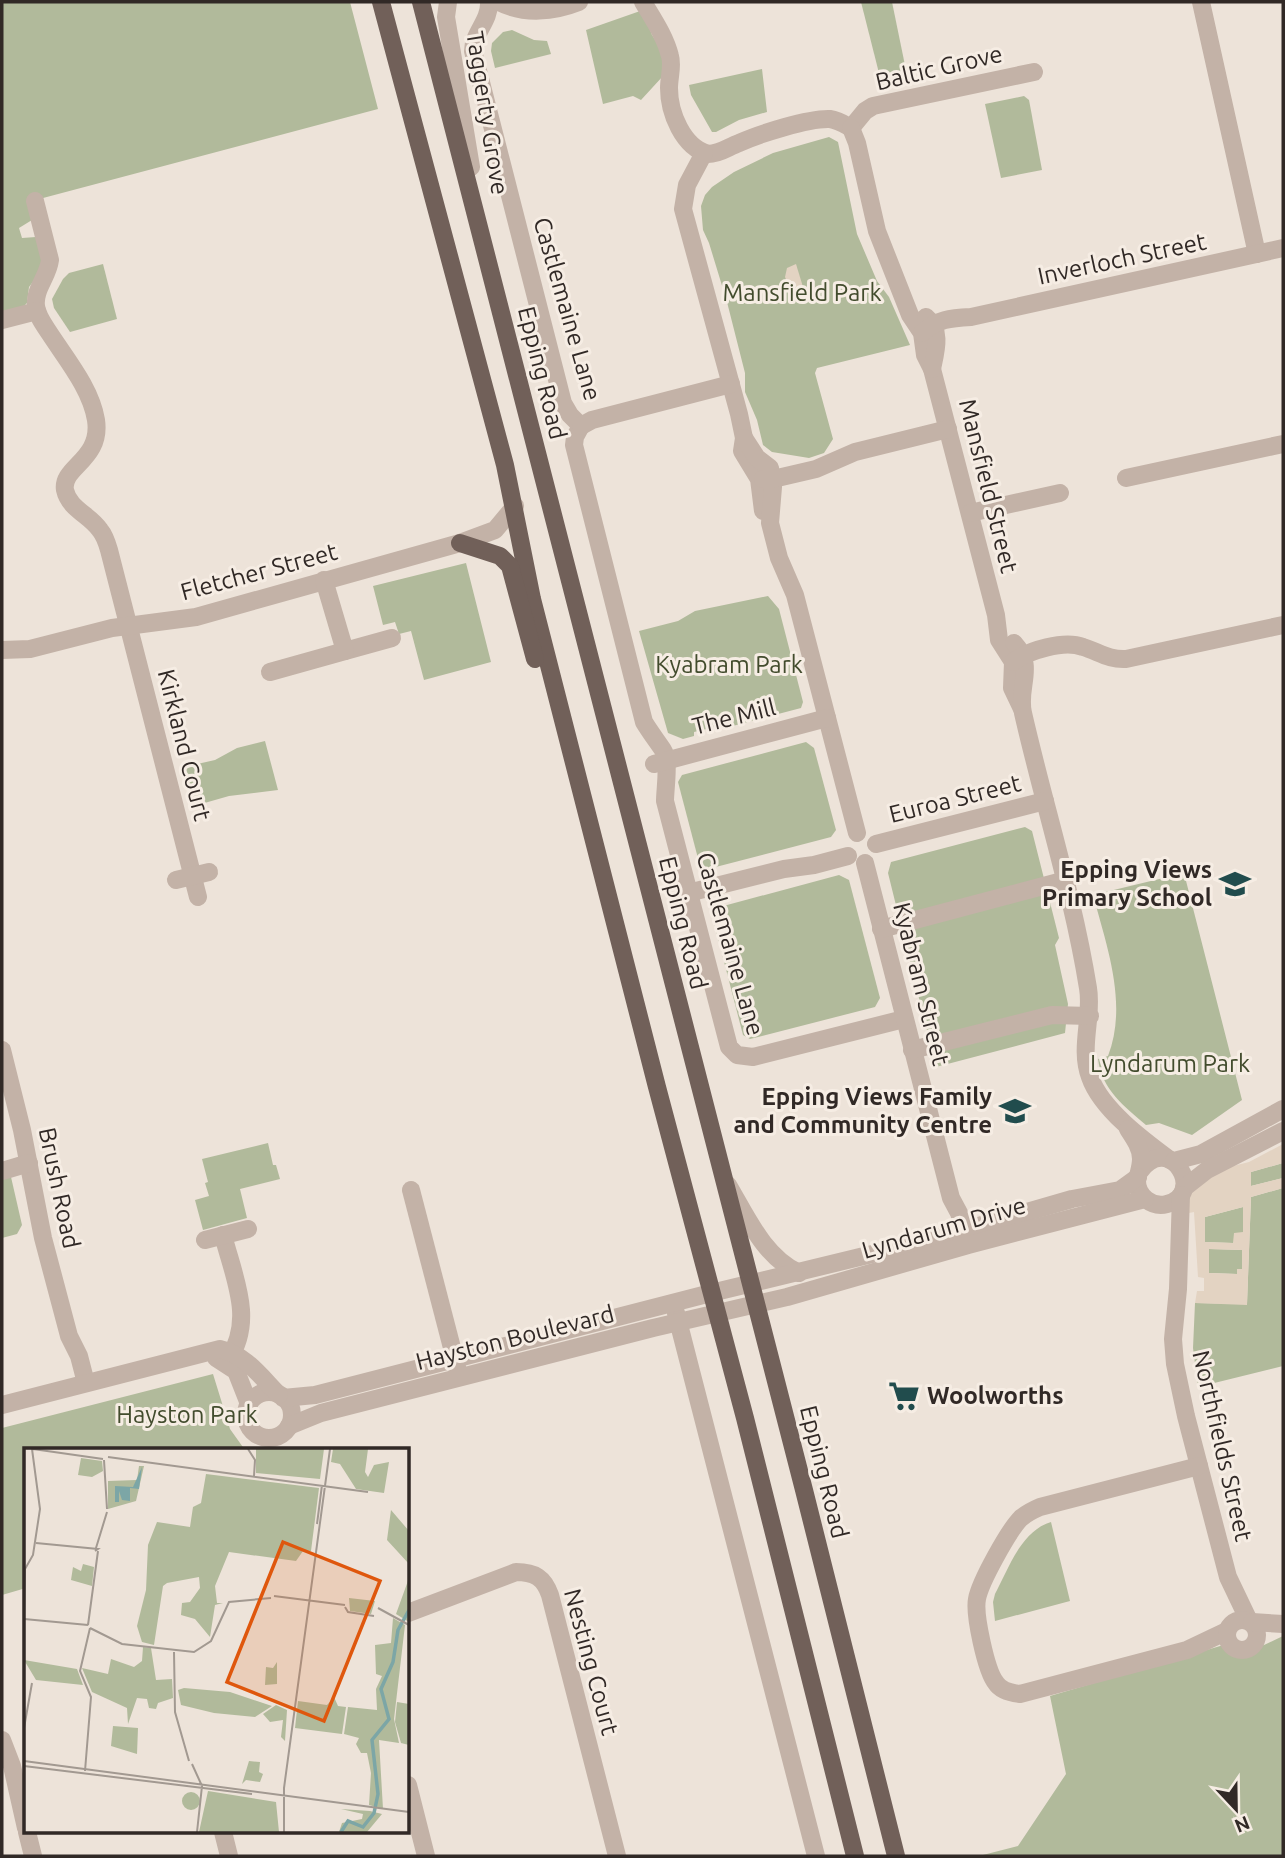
<svg xmlns="http://www.w3.org/2000/svg" width="1285" height="1858" font-family="Ubuntu,sans-serif">
<style>
.green{fill:#b1ba9b}
.plaza{fill:#e3d3c2;fill-rule:evenodd}
.lines{fill:none;stroke-linecap:round;stroke-linejoin:round}
.minor{stroke:#c3b2a7;stroke-width:18}
.major{stroke:#716059;stroke-width:18}
.labels{text-anchor:middle;stroke-width:6;stroke-linejoin:round;paint-order:stroke}
.street-label{font-size:24px;fill:#312926;stroke:#f6ede4}
.park-label{font-size:24px;fill:#424c2d;stroke:#f6ede4}
.poi-label{font-size:24px;font-weight:bold;fill:#312926;stroke:#f6ede4;text-anchor:end}
.inset-river{fill:none;stroke:#7ca6a6;stroke-width:3.5}
.inset-road{fill:none;stroke:#a29991;stroke-width:2}
.view{fill:#df570d;fill-opacity:0.15;stroke:#df570d;stroke-width:3.5}
.inset-edge{fill:none;stroke:#312926;stroke-width:3.5}
</style>
<rect width="100%" height="100%" fill="#ede3d9"/>
<g class="green">
<polygon points="2,2 350,2 378,109 28,202 32,220 19,228 22,238 36,237 42,260 39,274 29,287 27,303 22,308 2,313"/>
<polygon points="861,2 892,2 908,80 882,85"/>
<polygon points="643,10 652,35 662,50 663,76 641,100 633,96 603,104 586,30"/>
<polygon points="512,30 534,40 547,41 551,54 495,68 491,51 492,43 503,32"/>
<polygon points="762,69 767,112 739,120 716,132 712,132 691,95 689,85"/>
<polygon points="1024,96 1029,100 1042,170 1001,178 985,104"/>
<polygon points="829,137 838,142 857,234 877,281 889,297 910,345 817,368 815,373 833,439 824,453 809,458 772,452 763,445 757,420 745,392 745,373 727,302 709,243 703,230 701,206 705,195 712,187 734,172 773,153"/>
<polygon points="103,264 117,319 70,332 54,308 52,299 63,279 69,273"/>
<polygon points="466,563 491,662 424,680 411,631 399,634 395,622 383,625 373,586"/>
<polygon points="768,596 779,609 803,702 801,708 725,728 723,725 694,732 694,736 683,739 668,733 639,631 678,621 695,611"/>
<polygon points="265,741 278,790 229,796 194,806 184,767 215,760 237,748"/>
<polygon points="806,742 814,748 836,830 831,837 708,869 700,866 678,782 682,775"/>
<polygon points="1025,827 1032,831 1059,938 1055,945 1068,1004 1065,1033 936,1067 888,873 891,862"/>
<path d="M1184,873L1242,1100L1192,1135L1159,1123L1146,1125C1124,1106 1102,1090 1098,1059L1108,1056C1128,1004 1107,947 1093,895Z"/>
<polygon points="839,875 849,880 880,998 875,1007 750,1039 743,1035 712,915 716,908"/>
<polygon points="268,1143 273,1165 276,1165 280,1179 240,1189 247,1218 203,1230 195,1200 209,1196 205,1183 208,1182 202,1159"/>
<polygon points="1283,1163 1283,1178 1251,1186 1251,1172"/>
<polygon points="11,1177 22,1225 17,1234 2,1238 2,1178"/>
<polygon points="1283,1188 1283,1366 1198,1387 1193,1348 1195,1303 1247,1304 1251,1197"/>
<polygon points="1243,1207 1243,1233 1233,1243 1204,1242 1205,1217"/>
<polygon points="1209,1249 1243,1250 1242,1269 1237,1274 1209,1273"/>
<polygon points="213,1374 230,1429 245,1450 26,1450 26,1588 2,1595 2,1428"/>
<path d="M1051,1522L1070,1601L995,1621L993,1602L995,1594C1009,1568 1021,1531 1051,1522Z"/>
<polygon points="1283,1636 1283,1856 979,1856 1018,1846 1066,1774 1050,1696 1227,1644 1237,1652 1264,1645"/>
</g>
<g class="plaza">
<polygon points="796,264 803,287 798,288 789,286 785,277 787,268"/>
<path d="M1283,1144V1163L1251,1172V1186L1283,1178V1188L1251,1197L1247,1305L1195,1303L1197,1291H1204V1278L1198,1277L1194,1212L1184,1214L1191,1190L1225,1168L1249,1162ZM1243,1207V1232L1234,1233L1233,1243L1205,1242V1217ZM1209,1249L1242,1250V1269H1237V1274L1209,1273Z"/>
</g>
<g class="lines">
<g class="minor">
<polyline points="448,2 446,17 471,167"/>
<path d="M489,2C490,21 473,33 473,51L563,403L570,415L581,426L575,437L574,445L644,722C650,732 657,741 663,750C670,761 665,788 665,801L729,1047L737,1055L753,1057L904,1019"/>
<path d="M499,2C524,15 554,12 579,2"/>
<path d="M643,2C653,19 665,36 670,56C673,66 669,77 669,88C669,113 683,147 708,154C720,154 728,147 739,143C759,134 809,118 830,119C838,120 844,124 851,128L865,111L873,106L1034,72"/>
<polyline points="1201,2 1257,254"/>
<polyline points="851,128 857,143 877,231 910,315 922,333 925,355 932,369 996,615 999,640 1013,662 1012,688 1022,709"/>
<polyline points="704,153 687,185 683,209 739,414 744,438 742,451 759,479 763,511"/>
<path d="M35,201L50,260C48,277 34,289 36,306C37,316 45,326 50,334C67,360 91,389 96,420C102,460 61,467 65,490C69,509 90,515 100,530C105,536 107,543 109,550L198,897"/>
<path d="M926,317C942,330 936,350 932,369"/>
<polyline points="2,320 37,311"/>
<path d="M922,333C937,319 951,318 971,317L1283,248"/>
<polyline points="581,426 592,420 731,384"/>
<polyline points="744,438 757,458 770,468 773,487 770,523 779,558 795,595 857,833"/>
<polyline points="1126,478 1283,444"/>
<polyline points="763,479 773,479 816,469 855,452 948,429"/>
<polyline points="970,513 1060,493"/>
<path d="M1014,643C1036,667 1017,686 1023,713C1044,805 1073,895 1088,988C1093,1017 1079,1048 1090,1077C1101,1109 1143,1140 1170,1160"/>
<polyline points="2,650 30,649 112,628 196,617 460,543 495,530 515,506"/>
<polyline points="345,651 392,638"/>
<path d="M1013,662C1029,650 1064,640 1083,647C1099,652 1109,660 1126,659L1283,625"/>
<polyline points="270,672 345,651 324,580"/>
<polyline points="654,764 827,718"/>
<polyline points="876,844 1045,801"/>
<polyline points="865,863 951,1198 959,1213 966,1237"/>
<polyline points="176,880 209,872"/>
<polyline points="688,893 784,869 814,865 848,856"/>
<polyline points="881,929 1066,880"/>
<polyline points="2,1050 22,1130 43,1238 69,1336 79,1356 86,1383"/>
<polyline points="912,1050 1052,1015 1090,1016"/>
<path d="M1128,1129C1134,1138 1141,1148 1141,1159C1141,1167 1138,1174 1137,1181C1137,1196 1152,1208 1167,1204C1207,1194 1170,1131 1140,1171"/>
<polyline points="1174,1161 1201,1154 1283,1109"/>
<polyline points="2,1171 29,1163"/>
<path d="M728,1185C747,1217 764,1257 799,1273"/>
<polyline points="1184,1188 1207,1170 1283,1131"/>
<polyline points="411,1190 458,1371"/>
<polyline points="1181,1195 1178,1289 1173,1339 1175,1364 1186,1416 1228,1577 1249,1621"/>
<path d="M223,1235C234,1278 255,1320 228,1360"/>
<polyline points="205,1240 248,1229"/>
<polyline points="676,1313 816,1856"/>
<polyline points="216,1358 236,1371 249,1404"/>
<circle cx="269" cy="1415" r="23"/>
<polyline points="283,1398 315,1395 711,1293 930,1240 1072,1199 1120,1190 1138,1177"/>
<path d="M2,1405L220,1349C246,1355 261,1377 279,1395"/>
<polyline points="289,1426 321,1413 653,1328 787,1297 968,1245 1145,1199"/>
<path d="M1199,1466L1040,1507C1033,1510 1027,1513 1021,1518C1009,1530 980,1582 977,1599C974,1614 986,1671 996,1683C1001,1691 1011,1693 1020,1694L1187,1650L1227,1631"/>
<path d="M408,1613L516,1572C535,1572 544,1578 550,1595L617,1856"/>
<circle cx="1242" cy="1635" r="15"/>
<polyline points="1252,1622 1283,1624"/>
<polyline points="2,1740 12,1766 26,1828"/>
<polyline points="408,1785 426,1856"/>
<polyline points="27,1832 33,1856"/>
<polyline points="223,1832 229,1856"/>
</g>
<g class="major">
<polyline points="381,2 505,465 532,599 657,1087 745,1418 855,1856"/>
<polyline points="421,2 804,1490 896,1856"/>
<polyline points="460,543 500,556 510,566 535,659"/>
</g>
</g>
<defs>
<symbol id="school-bare" viewBox="-9 -9 18 18"><path d="M0-5L7-2L0 1L-7-2ZM-4 1L0 2.5L4 1V4Q0 6-4 4Z" fill="#214c4d" stroke="#f6ede4" stroke-width="2.5" paint-order="stroke"/></symbol>
<symbol id="supermarket-bare" viewBox="-9 -9 18 18"><path d="M-6-5.5h2.5l.6 2H6L4.5 2H-2.5L-4.4-4H-6ZM-1.5 3.2a1.3 1.3 0 1 0 .1 0ZM3 3.2a1.3 1.3 0 1 0 .1 0Z" fill="#214c4d" stroke="#f6ede4" stroke-width="2.5" paint-order="stroke"/></symbol>
</defs>
<g fill-rule="evenodd">
<use href="#school-bare" x="1213" y="862" width="44" height="44"/>
<use href="#school-bare" x="993" y="1089" width="44" height="44"/>
<use href="#supermarket-bare" x="882" y="1374" width="44" height="44"/>
</g>
<g class="labels">
<g class="street-label">
<text transform="translate(939 68) rotate(-13)" y="8">Baltic Grove</text>
<text transform="translate(487 113) rotate(81)" y="8">Taggerty Grove</text>
<text transform="translate(1122 259) rotate(-12)" y="8">Inverloch Street</text>
<text transform="translate(567 309) rotate(74)" y="8">Castlemaine Lane</text>
<text transform="translate(542 373) rotate(76)" y="8">Epping Road</text>
<text transform="translate(988 486) rotate(76)" y="8">Mansfield Street</text>
<text transform="translate(259 572) rotate(-15)" y="8">Fletcher Street</text>
<text transform="translate(734 717) rotate(-14)" y="8">The Mill</text>
<text transform="translate(184 745) rotate(76)" y="8">Kirkland Court</text>
<text transform="translate(955 799) rotate(-14)" y="8">Euroa Street</text>
<text transform="translate(683 923) rotate(76)" y="8">Epping Road</text>
<text transform="translate(730 944) rotate(74)" y="8">Castlemaine Lane</text>
<text transform="translate(921 984) rotate(76)" y="8">Kyabram Street</text>
<text transform="translate(59 1188) rotate(78)" y="8">Brush Road</text>
<text transform="translate(944 1228) rotate(-16)" y="8">Lyndarum Drive</text>
<text transform="translate(515 1338) rotate(-14)" y="8">Hayston Boulevard</text>
<text transform="translate(1222 1446) rotate(77)" y="8">Northfields Street</text>
<text transform="translate(824 1472) rotate(76)" y="8">Epping Road</text>
<text transform="translate(591 1662) rotate(75)" y="8">Nesting Court</text>
</g>
<g class="park-label">
<text x="802" y="301">Mansfield Park</text>
<text x="729" y="673">Kyabram Park</text>
<text x="1170" y="1072">Lyndarum Park</text>
<text x="187" y="1423">Hayston Park</text>
</g>
<g class="poi-label">
<text x="1212" y="878">Epping Views<tspan x="1212" dy="28">Primary School</tspan></text>
<text x="992" y="1105">Epping Views Family<tspan x="992" dy="28">and Community Centre</tspan></text>
<text x="927" y="1404" text-anchor="start">Woolworths</text>
</g>
</g>
<g transform="translate(24 1448)">
<rect width="385" height="385" fill="#ede3d9"/>
<path d="M232,1H300L296,31L232,25ZM309,1H344L341,24L344,29L350,17L365,14L360,45L332,41L316,16L307,14ZM57,10L78,13L79,23L68,29L54,27ZM115,18H120L112,53L84,61V33L113,32ZM182,26L295,40L287,103H279L272,113L205,104L191,138L193,155H199L191,157L186,189L171,171L157,167L158,155L166,154L176,140L175,129L143,135L139,138L130,197L118,194L113,178L122,142L124,97L133,74L166,79L169,59L177,55ZM367,62L385,83V116L363,92ZM59,116L70,119L68,138L47,132L49,119L57,123ZM385,130V174L372,166ZM325,150L351,153L347,166L326,163ZM369,170L381,177L370,271L375,295L355,292L359,361L345,357L347,325L343,305H337L332,296L335,290L320,286L324,259L353,262L352,241L358,228L352,226L351,197L367,195ZM119,199L127,200L132,232L148,231L149,250L134,255L132,261L125,260L123,251L113,250L104,276L103,260L68,244L58,220L84,226L87,211L110,219L118,213ZM0,212L53,221L59,237L12,232ZM253,214V236L241,237L242,219L249,220ZM160,240L206,244L248,258L231,269L190,265L157,257L154,242ZM310,249L314,258L322,259L318,286L271,280L274,253L303,257ZM373,254L385,256V297L377,295L371,274ZM252,257L263,262L261,293L257,289L259,272L246,274L239,266ZM89,278L114,280L113,306L87,298ZM225,313L236,314L235,324L239,326L236,334L222,332L218,336ZM184,343L252,354L255,384H175ZM158 353a9 9 0 1 1 18 0a9 9 0 1 1-18 0ZM317,361L346,363L358,366L343,384H315L318,375L338,371L339,366Z" fill="#b1ba9b"/>
<path d="M118,19L115,41L106,40V53L98,52L95,43V54H91V38L109,39Z" fill="#7ca6a6"/>
<path class="inset-river" d="M317,384L324,373L339,379L350,365L354,346L348,292L365,271L357,241L369,214L374,182L385,162"/>
<path class="inset-road" d="M9,1L79,11M224,1L231,12L230,28M84,9L344,44M80,12L83,61M293,76L298,37M12,95L74,101L71,103M72,100L83,64M250,148L321,157M321,159L324,164L350,168M354,160L385,177M0,170L1,121L9,107L16,61L8,1M0,171L64,177M64,177L74,103M66,180L98,196L170,204L187,193L205,154L247,150M150,204L151,264L165,313M0,280L8,235M0,313L385,364M168,316L178,338L173,384M0,318L228,346M61,323L67,249L56,223L66,180M260,384V340L306,1"/>
<path class="view" d="M259,94L356,133L300,273L203,234Z"/>
<rect width="385" height="385" class="inset-edge"/>
</g>
<rect width="1285" height="1858" fill="none" stroke="#312926" stroke-width="7"/>
<g transform="translate(1236 1809) rotate(158)" stroke="#f6ede4" stroke-width="5" paint-order="stroke">
<path d="M0-5L12 26L0 18L-12 26Z" fill="#312926"/>
<text y="-10" font-size="19" font-weight="bold" text-anchor="middle" fill="#312926">N</text>
</g>
</svg>
